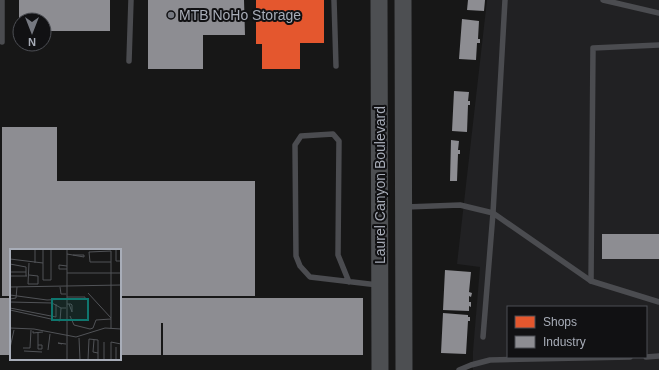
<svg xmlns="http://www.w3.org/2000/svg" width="659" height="370" font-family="Helvetica,sans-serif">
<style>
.built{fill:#212123;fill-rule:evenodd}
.shops{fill:#e4572e}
.industry{fill:#8d8d92}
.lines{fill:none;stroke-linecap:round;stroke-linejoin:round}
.service{stroke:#4b4c50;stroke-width:5.5}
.primary{stroke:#4d4f52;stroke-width:17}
.poi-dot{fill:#757880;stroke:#111113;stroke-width:1.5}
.labels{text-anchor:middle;stroke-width:4;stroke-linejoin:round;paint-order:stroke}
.poi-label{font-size:14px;fill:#a8adb8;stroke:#111113;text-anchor:start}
.street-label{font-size:14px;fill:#a8adb8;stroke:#111113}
.inset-road{fill:none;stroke:#515357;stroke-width:1}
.view{fill:#0f766e;fill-opacity:0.15;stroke:#0f766e;stroke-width:2}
.inset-edge{fill:none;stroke:#a8adb8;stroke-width:2}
</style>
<rect width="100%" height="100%" fill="#171717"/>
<path class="built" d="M487,0H659V370H473V351L480,267L457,264ZM508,307H646V357H508Z"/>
<polygon class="shops" points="256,0 324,0 324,43 300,43 300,69 262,69 262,44 256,44"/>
<g class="industry">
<polygon points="19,0 110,0 110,31 44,31 44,20 19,20"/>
<polygon points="148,0 244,0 245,35 203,35 203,69 148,69"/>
<polygon points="468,0 485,0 484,11 467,10"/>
<polygon points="462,19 479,21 478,39 480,39 480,43 477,43 476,60 459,59"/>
<polygon points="454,91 469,92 468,101 470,101 470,105 468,105 467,132 452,131"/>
<polygon points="2,127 57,127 57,181 255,181 255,296 120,296 120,250 11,250 11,296 2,296"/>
<polygon points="451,140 459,141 458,150 460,150 460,154 458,154 457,181 450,181"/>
<rect x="602" y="234" width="57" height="25"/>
<polygon points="445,270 471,272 469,292 472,293 471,297 469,296 469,302 471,302 471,307 469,306 469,311 443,310"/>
<rect x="0" y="298" width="11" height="57"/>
<polygon points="120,298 363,298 363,355 163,355 163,323 161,323 161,355 120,355"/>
<polygon points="443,313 468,315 468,317 470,317 470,321 468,321 466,354 441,353"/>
</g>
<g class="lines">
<g class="service">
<polyline points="2,0 2,42"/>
<polyline points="334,0 336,66"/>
<polyline points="603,0 659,13"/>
<polyline points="129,61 131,0"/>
<polyline points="406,207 460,205 493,213 505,0"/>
<polyline points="591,281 593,48 659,45"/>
<polyline points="349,282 338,255 339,141 333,134 301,136 295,145 296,256 300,266 310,277 378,285"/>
<polyline points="483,337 493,213 591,281 659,302"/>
<polyline points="646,357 659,356"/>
<polyline points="459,370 471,365 490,360 630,357"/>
</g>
<g class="primary">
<polyline points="379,0 380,370"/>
<polyline points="403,0 404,370"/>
</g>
</g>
<circle class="poi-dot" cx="171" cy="15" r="4"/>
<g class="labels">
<g class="poi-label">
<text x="179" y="20">MTB NoHo Storage</text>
</g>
<g class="street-label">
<text transform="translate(380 185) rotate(-90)" y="5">Laurel Canyon Boulevard</text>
</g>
</g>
<g transform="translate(10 249)">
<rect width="111" height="111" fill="#171717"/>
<path class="inset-road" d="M33,0V31H41V0M106,0V12H111M57,5L74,8V6H63M0,10L33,14M25,14V0M0,15L16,18V27M57,20H49V16L57,17M0,23H16M57,24H111M19,26L28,27V35H18L19,14M0,27H17M0,38L111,36M50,38L51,45H56M78,44L101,69M0,46L37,51L56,50M0,50L6,49L7,38M57,50H75V48H57M0,53L42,54L51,59M57,55H61L62,56V63L59,55M0,59L46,68V55M0,61L50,72L51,59H56M60,67L64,76L80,80L83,79L86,71L101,70M0,79L24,80L66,88L95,79L111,80M101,80V2L79,3L80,13H101M23,82V84L33,83M69,89L70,111M84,91L83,103L88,104V111M94,93V111M52,95L48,94L56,95M28,96H32V100H28V84M106,98V111M0,99L4,81M13,99H20L21,81M38,101L40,85M14,102L32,103M57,111V0M78,111L79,90L88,91V104M101,111V93L111,95"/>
<path class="view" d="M42,50H78V71H42Z"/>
<rect width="111" height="111" class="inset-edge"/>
</g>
<rect x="507" y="306" width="140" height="52" fill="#111113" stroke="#4d4f55"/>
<rect x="515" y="316" width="20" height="12" fill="#e4572e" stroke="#4d4f55"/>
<text x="543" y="326" font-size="12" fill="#a8adb8">Shops</text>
<rect x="515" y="336" width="20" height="12" fill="#8d8d92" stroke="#4d4f55"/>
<text x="543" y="346" font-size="12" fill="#a8adb8">Industry</text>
<g transform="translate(32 32) rotate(180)"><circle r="19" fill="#111113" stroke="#4d4f55"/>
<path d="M0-3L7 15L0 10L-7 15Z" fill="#757880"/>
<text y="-6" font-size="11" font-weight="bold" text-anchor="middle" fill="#a8adb8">N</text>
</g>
</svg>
